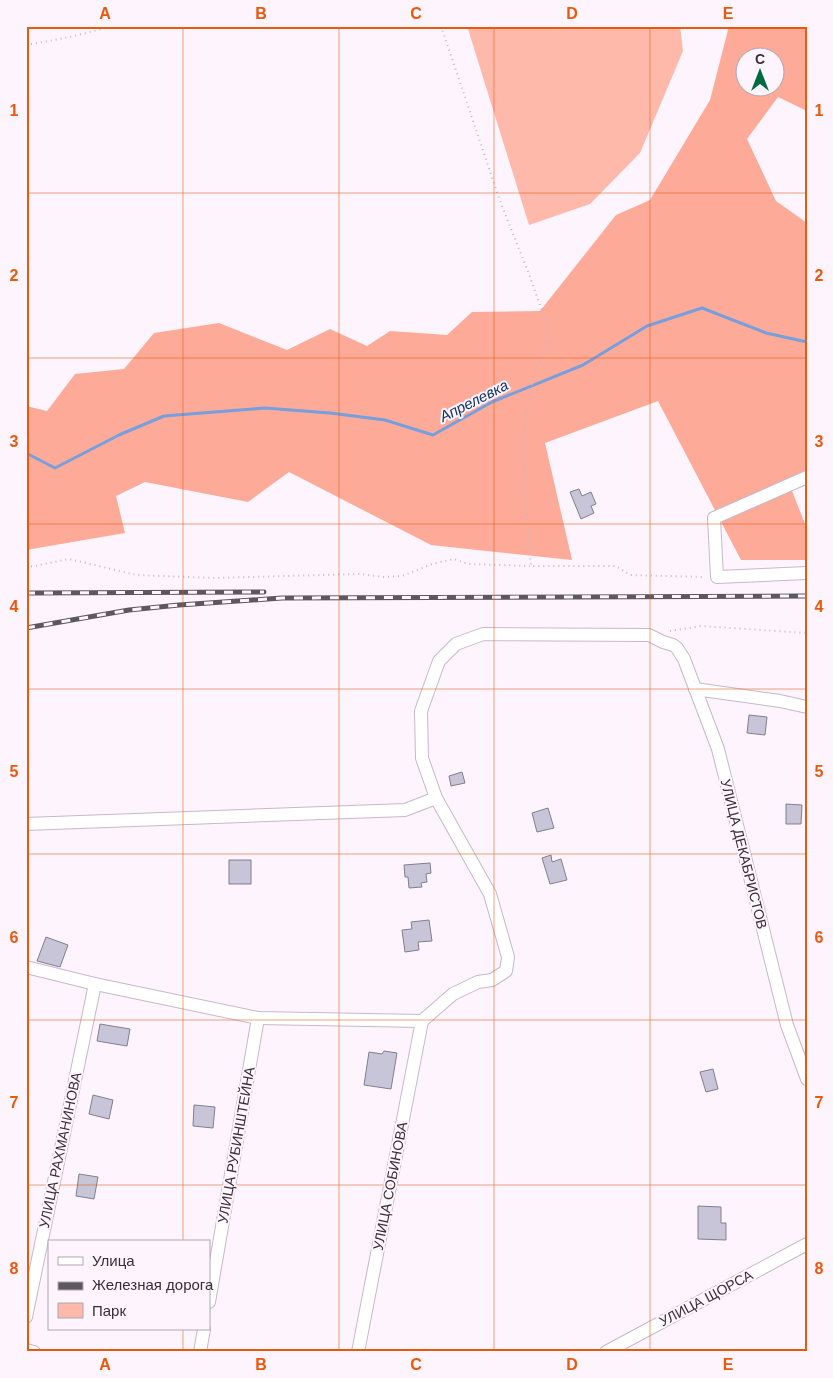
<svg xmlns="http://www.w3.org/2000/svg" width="833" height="1378" font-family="Helvetica,sans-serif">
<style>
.green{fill:#feb9aa}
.forest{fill:#feaa98;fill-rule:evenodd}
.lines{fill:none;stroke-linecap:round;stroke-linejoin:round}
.stream{stroke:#769fdd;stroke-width:3}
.building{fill:#c8c5d8;stroke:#817e90}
.minor-casing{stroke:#c7b8c7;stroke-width:14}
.path{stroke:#c2b9c2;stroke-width:2;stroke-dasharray:1 4;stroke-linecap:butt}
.minor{stroke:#fff;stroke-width:12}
.rail-casing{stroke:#5e585e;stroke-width:5}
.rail{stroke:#fef4fe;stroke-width:3;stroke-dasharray:9;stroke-linecap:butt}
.grid{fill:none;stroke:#e8590c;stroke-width:1;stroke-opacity:0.55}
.labels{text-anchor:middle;stroke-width:4;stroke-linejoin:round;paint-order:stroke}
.street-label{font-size:14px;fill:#363036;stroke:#fef4fe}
.water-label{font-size:15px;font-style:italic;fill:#0c326a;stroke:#fef4fe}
.neatline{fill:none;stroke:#e8590c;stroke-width:2}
.grid-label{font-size:16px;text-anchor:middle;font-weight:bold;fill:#e8590c}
</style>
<rect width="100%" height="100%" fill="#fef4fe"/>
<polygon class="green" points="467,26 680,26 683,51 640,153 590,204 529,225"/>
<path class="forest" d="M729,26H806L807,30V111L778,97L747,139L776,201L807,223V403L805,404L807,409V481L792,491L807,529V560H741L658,401L545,443L572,560L431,545L289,472L248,502L145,482L116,496L125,533L26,550V406L47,411L75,374L124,369L154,333L219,323L287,350L330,329L367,346L390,331L447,335L472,312L540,311L616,215L650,200L710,100ZM746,58H776V88H746Z"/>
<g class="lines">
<polyline class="stream" points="26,453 55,468 119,435 164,416 265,408 330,413 385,420 433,435 492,402 583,365 647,326 702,308 766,333 807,342"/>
</g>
<g class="building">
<polygon points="579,489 582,496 591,492 596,504 591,506 594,513 581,519 570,492"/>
<polygon points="749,715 767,717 765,735 747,733"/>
<polygon points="462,772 465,783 451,786 449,776"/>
<polygon points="786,804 802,805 801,824 786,824"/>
<polygon points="548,808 554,828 537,832 532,813"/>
<polygon points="551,855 552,862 561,859 567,880 550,884 542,858"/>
<rect x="229" y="860" width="22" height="24"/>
<polygon points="430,863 431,873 426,874 427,882 421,883 422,887 409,888 408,877 405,877 404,865"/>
<polygon points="429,920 432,941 418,942 419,950 405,952 402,930 412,929 411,922"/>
<polygon points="46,937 68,945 60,967 37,961"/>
<polygon points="100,1024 130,1029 127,1046 97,1041"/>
<polygon points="384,1051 397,1053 391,1089 364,1085 369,1052 382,1054"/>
<polygon points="713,1069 718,1089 706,1092 700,1072"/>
<polygon points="93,1095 113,1100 109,1119 89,1114"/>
<polygon points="194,1105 215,1107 213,1128 193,1126"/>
<polygon points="79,1174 98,1177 94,1199 76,1196"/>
<polygon points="698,1206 721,1207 721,1223 726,1223 726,1240 698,1239"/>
</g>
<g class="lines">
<defs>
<g id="minor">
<polyline points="807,477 714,518 717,577 807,573"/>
<polyline points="695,689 780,701 807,707"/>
<polyline points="26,824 405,810 436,798"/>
<polyline points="26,967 95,984 258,1018 422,1021 453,994 478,982 492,980 506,971 508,957 490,894 436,798 422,758 421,711 439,661 456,644 483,634 649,635 663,642 673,645 677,648 684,659 718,749 787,1025 807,1079"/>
<polyline points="209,1302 258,1018"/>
<polyline points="26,1317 95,984"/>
<polyline points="26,1350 34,1352"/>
<polyline points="200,1352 204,1329"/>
<polyline points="358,1352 422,1021"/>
<polyline points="606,1352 807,1244"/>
</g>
</defs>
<use href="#minor" class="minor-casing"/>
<g class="path">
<polyline points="441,26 500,201 529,274 547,325 546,351 535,369 525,423 525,500 531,566 616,566 630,575 705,577"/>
<path d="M26,45C55,40 83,35 111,26"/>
<polyline points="26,567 35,566 69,559 136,575 215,578 359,574 385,577 402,576 432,564 454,559 468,564 530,566"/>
<polyline points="670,631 701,626 807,633"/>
</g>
<use href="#minor" class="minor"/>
<defs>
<g id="rail">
<polyline points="26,593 264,592"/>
<polyline points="26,628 129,610 179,605 282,598 807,596"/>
</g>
</defs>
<use href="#rail" class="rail-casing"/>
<use href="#rail" class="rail"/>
</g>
<path class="grid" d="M183,26V1242M339,26V1352M494,26V1352M650,26V1352M26,193H807M26,358H807M26,524H807M26,689H807M26,854H807M26,1020H807M26,1185H807M183,1329V1352"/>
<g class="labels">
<g class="street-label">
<text transform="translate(744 854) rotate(76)" y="5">УЛИЦА ДЕКАБРИСТОВ</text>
<text transform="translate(236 1145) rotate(-80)" y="5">УЛИЦА РУБИНШТЕЙНА</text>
<text transform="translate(60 1150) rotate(-78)" y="5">УЛИЦА РАХМАНИНОВА</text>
<text transform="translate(390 1186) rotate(-79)" y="5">УЛИЦА СОБИНОВА</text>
<text transform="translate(706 1298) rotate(-28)" y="5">УЛИЦА ЩОРСА</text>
</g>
<g class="water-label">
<text transform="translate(474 401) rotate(-27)" y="5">Апрелевка</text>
</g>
</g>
<rect width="833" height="1378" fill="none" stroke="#fef4fe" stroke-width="55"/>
<rect x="48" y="1240" width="162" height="90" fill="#fef4fe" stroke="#aea6ae"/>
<rect x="58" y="1257" width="25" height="8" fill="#ffffff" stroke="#aea6ae"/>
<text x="92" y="1266" font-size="15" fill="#363036">Улица</text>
<rect x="58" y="1282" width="25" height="8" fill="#5e585e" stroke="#aea6ae"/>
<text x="92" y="1290" font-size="15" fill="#363036">Железная дорога</text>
<rect x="58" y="1303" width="25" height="15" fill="#feb9aa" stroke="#aea6ae"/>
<text x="92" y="1316" font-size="15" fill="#363036">Парк</text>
<g transform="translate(760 72)"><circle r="24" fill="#fef4fe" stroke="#aea6ae"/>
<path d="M0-4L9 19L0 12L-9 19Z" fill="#006a40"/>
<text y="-8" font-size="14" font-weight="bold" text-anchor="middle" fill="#363036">С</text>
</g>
<rect x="28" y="28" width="778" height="1322" class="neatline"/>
<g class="grid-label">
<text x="105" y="19">A</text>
<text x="261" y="19">B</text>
<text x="416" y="19">C</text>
<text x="572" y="19">D</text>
<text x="728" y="19">E</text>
<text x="14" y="116">1</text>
<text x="819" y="116">1</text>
<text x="14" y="281">2</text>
<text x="819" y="281">2</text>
<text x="14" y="447">3</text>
<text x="819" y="447">3</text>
<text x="14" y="612">4</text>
<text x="819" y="612">4</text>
<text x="14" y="777">5</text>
<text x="819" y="777">5</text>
<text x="14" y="943">6</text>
<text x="819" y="943">6</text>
<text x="14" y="1108">7</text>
<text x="819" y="1108">7</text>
<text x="14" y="1274">8</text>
<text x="819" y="1274">8</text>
<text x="105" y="1370">A</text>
<text x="261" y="1370">B</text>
<text x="416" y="1370">C</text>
<text x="572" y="1370">D</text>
<text x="728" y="1370">E</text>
</g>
</svg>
